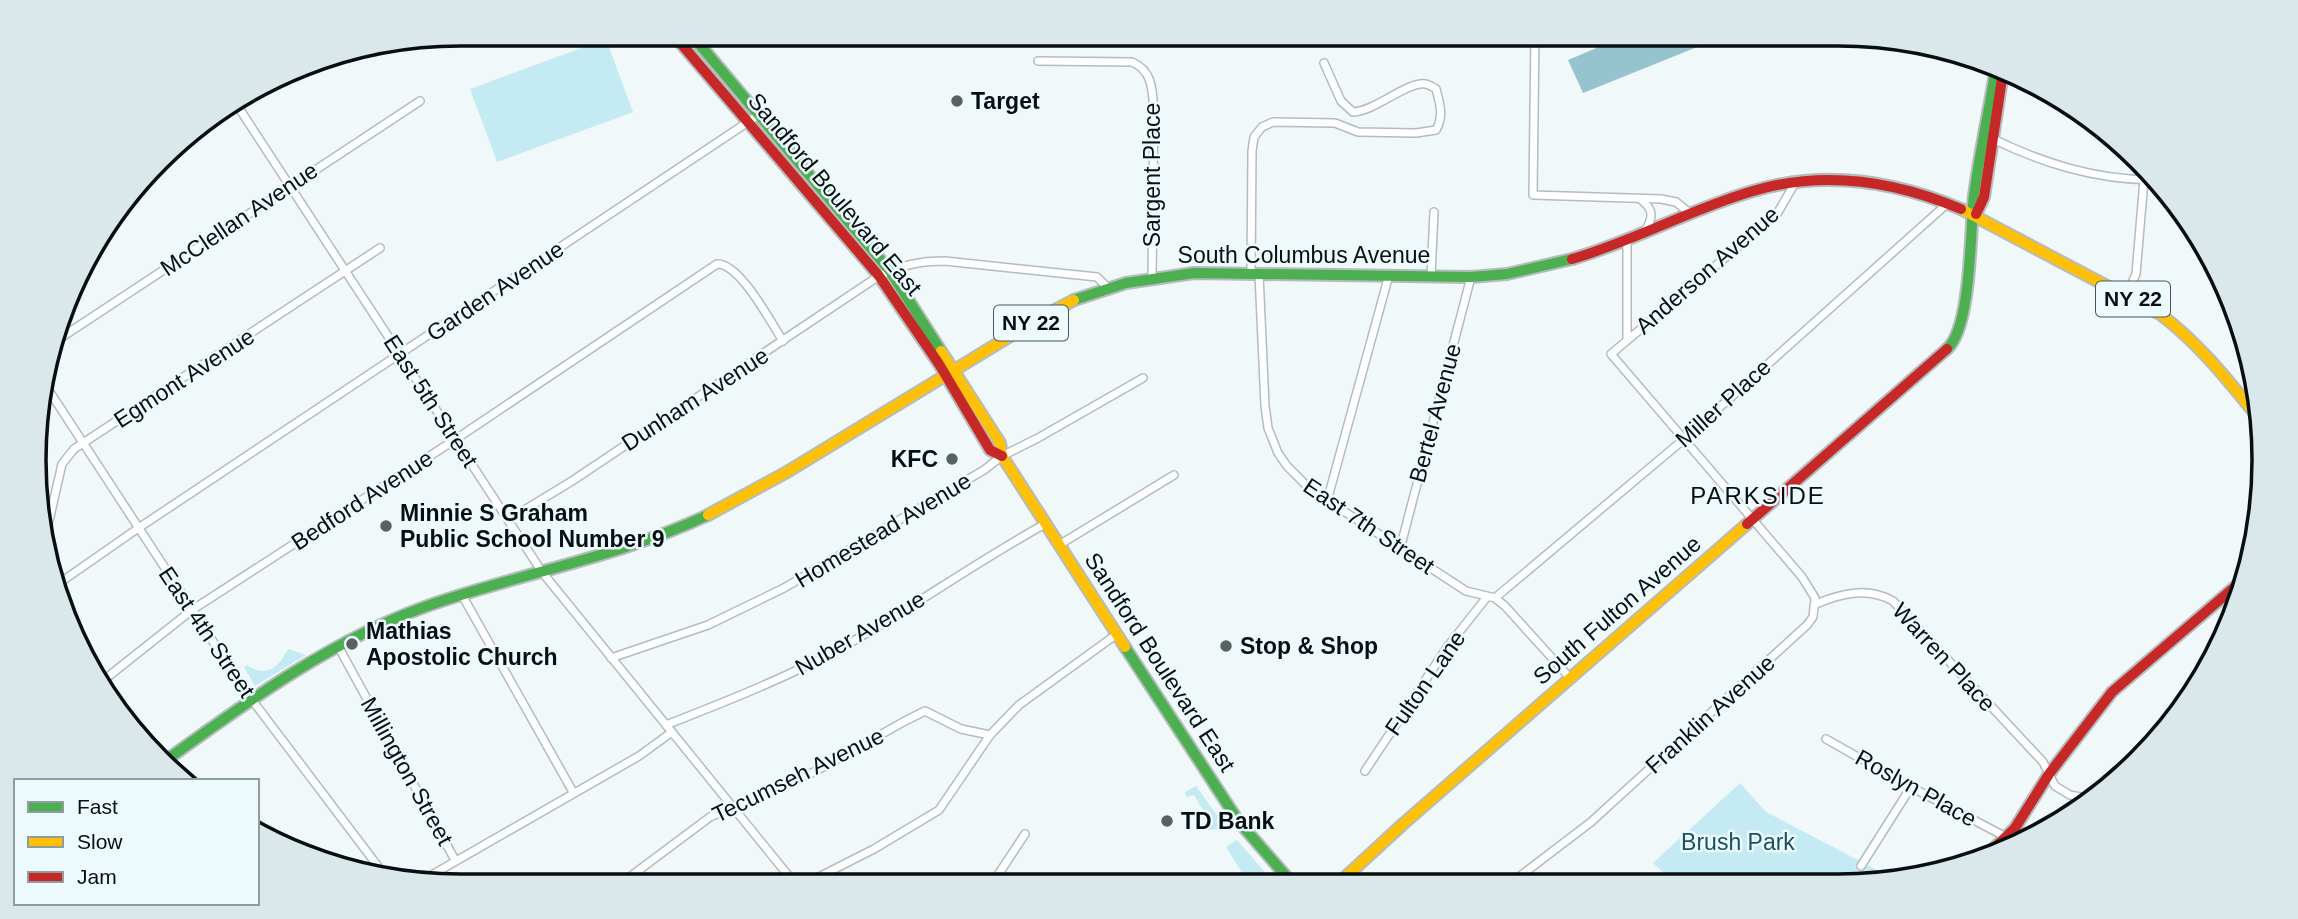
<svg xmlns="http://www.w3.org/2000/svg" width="2298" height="919" font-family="Arial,sans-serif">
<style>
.green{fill:#c4eaf3}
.water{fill:#95c3ce}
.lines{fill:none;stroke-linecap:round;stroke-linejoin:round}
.street-casing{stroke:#b5bcbd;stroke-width:10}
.fast-casing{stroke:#b5bcbd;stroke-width:14}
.slow-casing{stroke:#b5bcbd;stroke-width:14}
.jam-casing{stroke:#b5bcbd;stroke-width:14}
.street{stroke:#fdfefe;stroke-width:7}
.fast{stroke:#4caf50;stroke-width:10}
.slow{stroke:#ffc107;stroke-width:10}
.jam{stroke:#c62828;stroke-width:10}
.poi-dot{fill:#5a6162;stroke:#ecfafe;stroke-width:2.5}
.labels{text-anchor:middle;stroke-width:5;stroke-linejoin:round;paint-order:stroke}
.shield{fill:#ecfafe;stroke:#4d5657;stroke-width:2}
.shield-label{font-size:21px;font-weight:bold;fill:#090f10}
.poi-label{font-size:23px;font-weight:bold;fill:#090f10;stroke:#ecfafe;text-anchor:start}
.street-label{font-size:23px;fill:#090f10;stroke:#ecfafe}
.park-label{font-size:23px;fill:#1b515c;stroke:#ecfafe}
.neighbourhood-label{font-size:24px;letter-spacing:2px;fill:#090f10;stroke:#ecfafe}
.rim{fill:none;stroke:#090f10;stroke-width:3.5}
</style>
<rect width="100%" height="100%" fill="#f0f8fa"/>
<g class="green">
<polygon points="606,39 633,112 497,162 470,89"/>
<path d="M288,649L306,655L255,686L244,667L247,665C267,678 278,668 288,649Z"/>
<polygon points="1740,783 1766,812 1898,881 1675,883 1653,863"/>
<polygon points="1196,786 1224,825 1217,829 1208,830 1206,825 1210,822 1194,795 1187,797 1185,792"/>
<polygon points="1237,840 1275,884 1249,884 1226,847"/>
</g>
<polygon class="water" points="1632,33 1732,33 1583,93 1568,60"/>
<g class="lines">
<defs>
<g id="street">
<polyline points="1535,33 1533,195 1661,199 1676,202 1691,214"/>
<path d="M1038,61L1132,62C1153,71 1152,90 1154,110L1152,277"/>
<polyline points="237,105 542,572 796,885"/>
<path d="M1991,138C2042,163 2093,179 2151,180"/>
<polyline points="177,141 188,133"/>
<path d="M1640,199C1654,209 1654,218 1644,232"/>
<path d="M1251,273L1252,151L1254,137L1262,127L1273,122L1335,123L1358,132L1416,133L1436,130C1444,116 1440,104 1436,89C1435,88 1427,84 1426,84C1407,81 1376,111 1353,112L1341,101L1324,63"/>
<polyline points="1259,274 1265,406 1268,428 1278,453 1287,466 1310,489 1466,591 1495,598 1505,606 1570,678"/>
<polyline points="1431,276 1434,212"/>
<polyline points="2126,296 2136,274 2144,180"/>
<polyline points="59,339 420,101"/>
<polyline points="1627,339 1627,239"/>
<polyline points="44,383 246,692 383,873"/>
<polyline points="1327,501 1389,275"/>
<path d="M508,520L572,481L879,276C902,265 920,261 945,261L1097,277L1107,287"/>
<polyline points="1059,545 1174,475"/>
<polyline points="43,547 62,464 74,449 380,248"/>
<polyline points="1400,549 1471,277"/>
<polyline points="58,584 137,529 757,116"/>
<polyline points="2230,592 2239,602"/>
<polyline points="462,595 573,792"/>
<polyline points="1495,598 1683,440 1948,203"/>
<path d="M1816,604C1842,593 1868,587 1893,601L2043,762L2055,786L2070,795L2091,799"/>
<polyline points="338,646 455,860"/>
<polyline points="611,658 708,625 784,588 984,470 1002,456 1038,438 1143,378"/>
<path d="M100,683L192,610L456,439L717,264C740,263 771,323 783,341"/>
<path d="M666,725C727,701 786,678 843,647C912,608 976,562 1045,524"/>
<polyline points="1826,739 1911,787 2006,837"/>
<polyline points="168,758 185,781"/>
<polyline points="1365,771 1448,646 1487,597"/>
<polyline points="1861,866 1911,787"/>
<polyline points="423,880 639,756 672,732"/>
<polyline points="1511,883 1591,822 1807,625 1813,617 1815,598 1802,577 1611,354 1777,214 1796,181"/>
<polyline points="992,884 1025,834"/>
<polyline points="619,885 710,817 816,771 905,721 925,711 961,729 990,735"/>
<polyline points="778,885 789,876"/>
<polyline points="803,885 874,849 939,810 990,735 1019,705 1117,634"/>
</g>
<g id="fast">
<polyline points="690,33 890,271 941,351"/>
<polyline points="1074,300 1126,283 1194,273 1471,277 1507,274 1572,259"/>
<path d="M1947,349C1972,327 1970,229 1974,195C1980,152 1989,110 1996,68"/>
<polyline points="1125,647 1239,822 1293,884"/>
<path d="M165,761C248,701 333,639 430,605C522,573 619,557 708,515"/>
</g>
<g id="slow">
<path d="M1961,209L2160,314C2200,344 2230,383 2261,421"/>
<polyline points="941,351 1000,443 1002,456 1125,647"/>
<polyline points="708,515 787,472 1038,319 1074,300"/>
<polyline points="1339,883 1403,824 1747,524"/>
</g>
<g id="jam">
<polyline points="672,33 879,276 939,364 990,450 1002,456"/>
<polyline points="1976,214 1984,197 2003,72"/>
<path d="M1572,259C1634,241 1691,209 1753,191C1823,170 1895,181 1961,209"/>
<polyline points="1747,524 1947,349"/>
<polyline points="1989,853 2015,828 2049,774 2112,692 2244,579"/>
</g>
</defs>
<use href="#street" class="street-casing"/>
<use href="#fast" class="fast-casing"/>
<use href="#slow" class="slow-casing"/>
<use href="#jam" class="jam-casing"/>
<use href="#street" class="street"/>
<use href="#fast" class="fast"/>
<use href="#slow" class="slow"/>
<use href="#jam" class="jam"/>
</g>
<g class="poi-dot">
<circle cx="957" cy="101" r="7"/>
<circle cx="952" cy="459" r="7"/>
<circle cx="386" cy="526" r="7"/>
<circle cx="352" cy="644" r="7"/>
<circle cx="1226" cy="646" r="7"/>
<circle cx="1167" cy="821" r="7"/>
</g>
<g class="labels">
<g class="shield">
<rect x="2096" y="281.5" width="74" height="35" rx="5"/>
<rect x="994" y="305.5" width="74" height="35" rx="5"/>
</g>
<g class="shield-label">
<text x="2133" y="306">NY 22</text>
<text x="1031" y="330">NY 22</text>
</g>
<g class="poi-label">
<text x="971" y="109">Target</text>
<text x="938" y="467" text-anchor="end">KFC</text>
<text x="400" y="521">Minnie S Graham<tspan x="400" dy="26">Public School Number 9</tspan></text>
<text x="366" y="639">Mathias<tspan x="366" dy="26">Apostolic Church</tspan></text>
<text x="1240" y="654">Stop &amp; Shop</text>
<text x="1181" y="829">TD Bank</text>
</g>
<g class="street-label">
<text transform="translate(1152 175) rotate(-90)" y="8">Sargent Place</text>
<text transform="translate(835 194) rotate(50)" y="8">Sandford Boulevard East</text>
<text transform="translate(239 219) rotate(-34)" y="8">McClellan Avenue</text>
<text x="1304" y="263">South Columbus Avenue</text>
<text transform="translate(1707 270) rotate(-41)" y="8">Anderson Avenue</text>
<text transform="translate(495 291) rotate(-34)" y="8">Garden Avenue</text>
<text transform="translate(184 378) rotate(-33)" y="8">Egmont Avenue</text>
<text transform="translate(695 399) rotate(-33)" y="8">Dunham Avenue</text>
<text transform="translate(431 401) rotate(57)" y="8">East 5th Street</text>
<text transform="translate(1723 403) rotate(-42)" y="8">Miller Place</text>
<text transform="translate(1435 413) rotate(-75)" y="8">Bertel Avenue</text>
<text transform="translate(362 500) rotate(-33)" y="8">Bedford Avenue</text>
<text transform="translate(1369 526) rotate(34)" y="8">East 7th Street</text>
<text transform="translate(883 530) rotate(-31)" y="8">Homestead Avenue</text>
<text transform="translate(1617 610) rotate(-41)" y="8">South Fulton Avenue</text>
<text transform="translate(207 632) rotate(56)" y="8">East 4th Street</text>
<text transform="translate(860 633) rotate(-30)" y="8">Nuber Avenue</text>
<text transform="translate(1944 657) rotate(47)" y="8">Warren Place</text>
<text transform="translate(1160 662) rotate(57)" y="8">Sandford Boulevard East</text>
<text transform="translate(1425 683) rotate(-55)" y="8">Fulton Lane</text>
<text transform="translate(1710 714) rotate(-42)" y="8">Franklin Avenue</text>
<text transform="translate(407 771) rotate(61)" y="8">Millington Street</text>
<text transform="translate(798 775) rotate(-26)" y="8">Tecumseh Avenue</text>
<text transform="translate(1916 788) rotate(29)" y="8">Roslyn Place</text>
</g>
<g class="park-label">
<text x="1738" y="850">Brush Park</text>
</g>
<g class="neighbourhood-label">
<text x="1758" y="504">PARKSIDE</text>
</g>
</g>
<path d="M0 0H2298V919H0ZM460 46H1838A414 414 0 0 1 2252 460V460A414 414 0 0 1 1838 874H460A414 414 0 0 1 46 460V460A414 414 0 0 1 460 46Z" fill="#dae7eb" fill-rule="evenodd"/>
<path class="rim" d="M460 46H1838A414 414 0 0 1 2252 460V460A414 414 0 0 1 1838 874H460A414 414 0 0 1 46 460V460A414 414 0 0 1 460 46Z"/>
<rect x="14" y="779" width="245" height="126" fill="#ecfafe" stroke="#919c9f" stroke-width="2"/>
<rect x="28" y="802" width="35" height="10" fill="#4caf50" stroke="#919c9f" stroke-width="2"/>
<text x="77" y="814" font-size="21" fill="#090f10">Fast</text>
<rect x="28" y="837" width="35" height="10" fill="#ffc107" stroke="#919c9f" stroke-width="2"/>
<text x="77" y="849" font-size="21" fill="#090f10">Slow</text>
<rect x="28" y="872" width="35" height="10" fill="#c62828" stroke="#919c9f" stroke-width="2"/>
<text x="77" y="884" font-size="21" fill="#090f10">Jam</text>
</svg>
